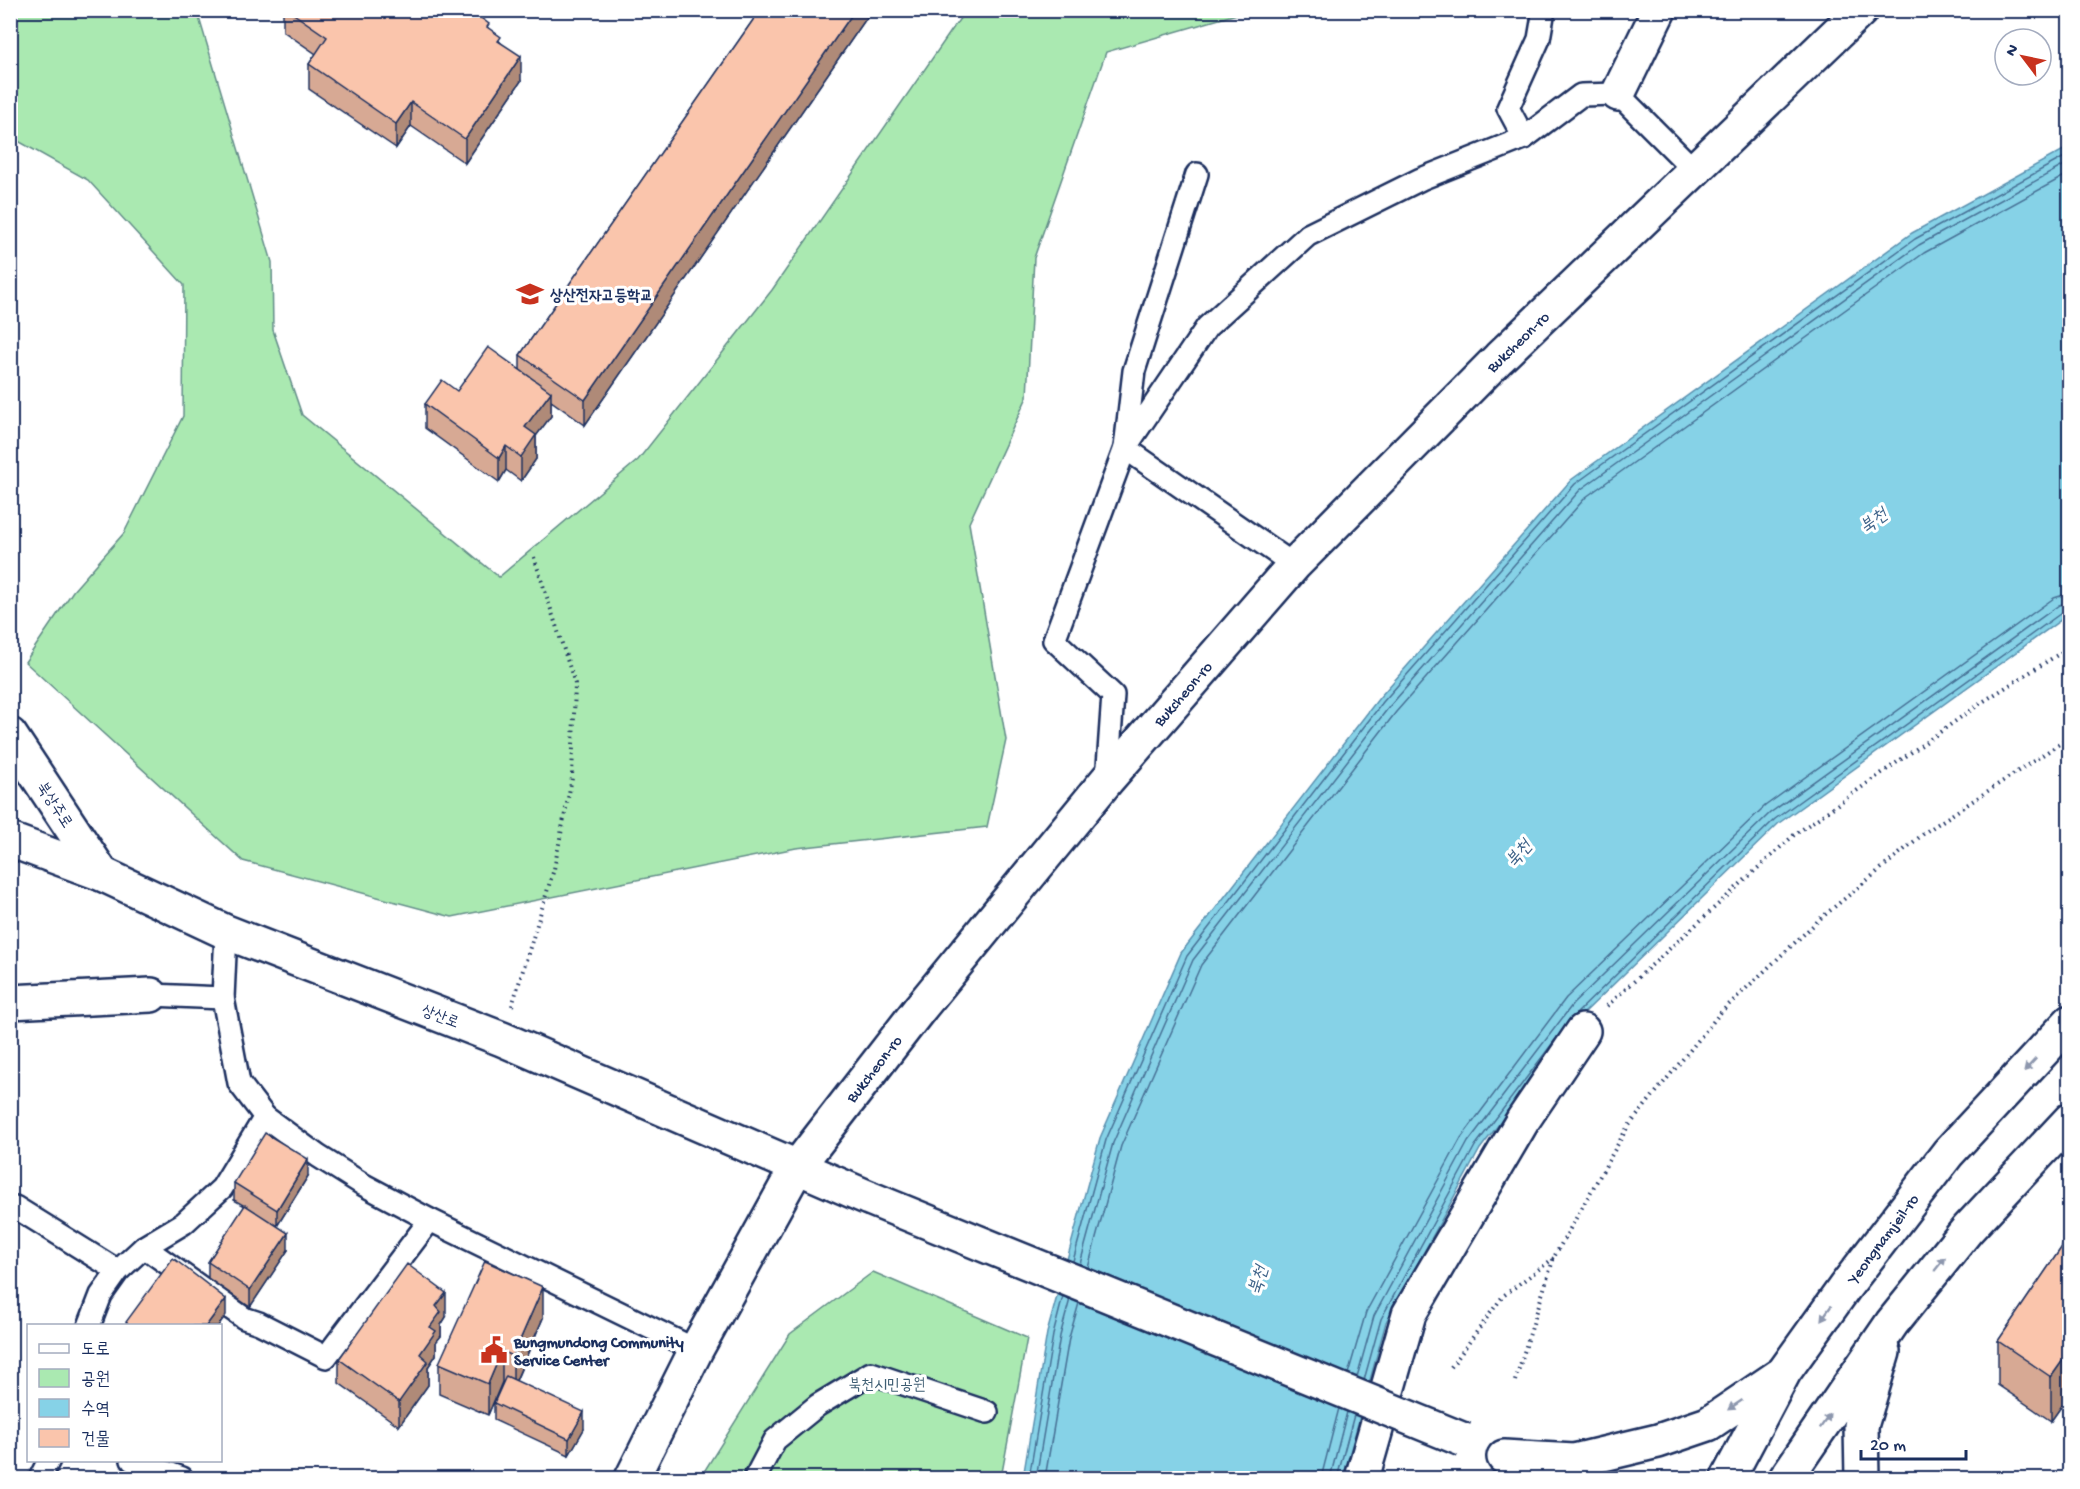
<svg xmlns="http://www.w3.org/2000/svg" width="2080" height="1489" font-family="'Gochi Hand','Poor Story',sans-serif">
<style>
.green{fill:#aae9b1;stroke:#628c88;stroke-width:1.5}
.water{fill:#86d2e7;stroke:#5b91b0;stroke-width:1.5}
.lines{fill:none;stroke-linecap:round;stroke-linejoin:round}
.shore{stroke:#467095;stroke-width:1.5}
.lane-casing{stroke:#1b2f5e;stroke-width:26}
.street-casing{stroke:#1b2f5e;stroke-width:38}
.secondary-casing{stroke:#1b2f5e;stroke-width:38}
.path{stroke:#1b2f5e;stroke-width:4;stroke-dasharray:1.5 4.5;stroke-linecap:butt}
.lane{stroke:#fff;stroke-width:21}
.street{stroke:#fff;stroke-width:33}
.secondary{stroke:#fff;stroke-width:33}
.secondary-bridge-casing{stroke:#1b2f5e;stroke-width:38;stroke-linecap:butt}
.secondary-bridge{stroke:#fff;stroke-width:33}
.wall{fill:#d7a994;stroke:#1b2f5e;stroke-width:1.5}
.shaded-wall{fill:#af8a78;stroke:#1b2f5e;stroke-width:1.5}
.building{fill:#fac5ac;stroke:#1b2f5e;stroke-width:1.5}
.oneway{fill:#8d97ae}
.labels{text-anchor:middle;stroke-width:6;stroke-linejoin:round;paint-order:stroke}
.poi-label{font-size:16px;font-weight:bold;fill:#1b2f5e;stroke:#fff;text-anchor:start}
.street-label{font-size:16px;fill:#1b2f5e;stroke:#fff}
.park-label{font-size:16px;fill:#3f5e73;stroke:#fff}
.water-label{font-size:18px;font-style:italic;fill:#3b6087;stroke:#fff}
</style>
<rect width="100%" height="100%" fill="#fff"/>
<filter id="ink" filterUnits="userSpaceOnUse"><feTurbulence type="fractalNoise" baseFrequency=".0167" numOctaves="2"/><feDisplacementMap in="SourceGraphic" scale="12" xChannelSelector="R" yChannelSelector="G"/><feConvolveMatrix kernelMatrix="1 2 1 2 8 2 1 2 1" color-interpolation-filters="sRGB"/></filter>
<g filter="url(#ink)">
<g class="green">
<polygon points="11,10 197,11 272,262 273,330 302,415 499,577 638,460 772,290 965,11 1247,11 1106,52 1034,258 1027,397 969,523 1006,740 987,827 796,848 452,917 243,861 25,662 73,591 124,533 183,416 184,285 88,180 11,137"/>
<polygon points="873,1272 1027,1338 1001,1478 700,1478 790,1334"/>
</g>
<polygon class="water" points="2069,147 2069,614 1779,823 1583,1014 1480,1149 1386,1322 1343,1478 1023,1478 1047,1333 1100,1138 1181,953 1379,698 1571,480 1912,233"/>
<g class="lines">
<g class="shore">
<polyline points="1573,1017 1775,819 2064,611 2070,610"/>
<polyline points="1073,1261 1106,1140 1187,956 1383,702 1575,484 1915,239 2070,154"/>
<polyline points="1080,1264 1113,1143 1193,960 1389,707 1580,490 1919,245 2070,162"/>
<polyline points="1088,1268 1121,1146 1201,965 1396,712 1586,497 1924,253 2070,173"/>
<polyline points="1348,1374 1366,1312 1461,1138 1566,998 1765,806 2054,598 2070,593"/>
<polyline points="1357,1377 1374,1316 1468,1142 1573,1004 1770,813 2059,605 2070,602"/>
<polyline points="1364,1380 1381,1319 1475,1146 1555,1040"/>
<polyline points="1029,1478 1053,1335 1063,1296"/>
<polyline points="1036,1478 1060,1336 1070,1299"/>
<polyline points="1045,1478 1069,1338 1079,1303"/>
<polyline points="1321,1478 1339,1408"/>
<polyline points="1330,1478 1347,1412"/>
<polyline points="1337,1478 1354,1415"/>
</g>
<defs>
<g id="lane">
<polyline points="1524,138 1508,108 1539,39 1544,10"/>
<polyline points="1294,565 1125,448 1207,327 1308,235 1421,179 1524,138 1581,95 1618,94 1694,170"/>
<polyline points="1107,780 1113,695 1054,640 1125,448 1134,371 1197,174"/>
<polyline points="223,998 226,932"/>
<polyline points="265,1117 318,1156 364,1185 430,1220 696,1350"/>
<polyline points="15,1207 118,1271"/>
<polyline points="144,1247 244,1318 259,1323 326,1357 430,1220"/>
<polyline points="89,1326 101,1295 118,1271 144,1247 184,1223 222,1188 265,1117 239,1083 223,998 151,995"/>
<polyline points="132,1460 182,1478"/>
<polyline points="40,1478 49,1460"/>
<polyline points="755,1478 775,1440 818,1405 871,1373 987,1412"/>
</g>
<g id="street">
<polyline points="1618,94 1659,10"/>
<polyline points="10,1002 151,995"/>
<polyline points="1362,1478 1409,1314 1523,1120 1583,1031"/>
</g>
<g id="secondary">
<polyline points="10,735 102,874"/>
<polyline points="10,840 102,874 226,932 502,1039 869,1198"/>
<polyline points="1504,1457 1574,1461 1658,1441 1708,1424 1779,1376"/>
<polyline points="632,1478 696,1350 797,1167 921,1007 1107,780 1294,565 1499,358 1861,10"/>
<polyline points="1728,1478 1784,1372 1845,1287 1948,1153 2070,1022"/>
<polyline points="1786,1478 1892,1323 1967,1230 2070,1120"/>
<polyline points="1862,1478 1861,1426 1883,1352"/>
</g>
</defs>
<use href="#lane" class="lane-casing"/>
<use href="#street" class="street-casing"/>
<use href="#secondary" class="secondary-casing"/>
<g class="path">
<polyline points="512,1006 554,869 572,778 575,684 533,554"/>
<polyline points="1607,1006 1794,835 1984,701 2070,647"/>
<polyline points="1451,1367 1503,1296 1554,1258"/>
<polyline points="1515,1381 1554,1257 1627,1128 1721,1012 1821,918 1927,831 2070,737"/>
</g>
<use href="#lane" class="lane"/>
<use href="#street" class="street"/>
<use href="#secondary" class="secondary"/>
<defs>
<polyline id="secondary-bridge" points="869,1198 1464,1440"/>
</defs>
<use href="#secondary-bridge" class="secondary-bridge-casing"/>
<use href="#secondary-bridge" class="secondary-bridge"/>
</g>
<g class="wall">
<polygon points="283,10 470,10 489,29 501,43 521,81 465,163 411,126 396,148 309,89 309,64 316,54 283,31"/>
<polygon points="760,10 872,10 585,425 551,401 551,416 536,436 536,459 521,481 506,470 499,482 425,428 425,404 457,391 520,370 520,355"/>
<polygon points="308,1176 277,1226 288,1250 250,1307 208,1278 208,1262 245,1206 234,1200 234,1183"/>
<polygon points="2070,1235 2070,1394 2051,1421 1998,1385 1998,1341"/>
<polygon points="446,1317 441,1325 441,1336 436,1342 436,1355 428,1367 428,1385 399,1426 339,1383 339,1359"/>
<polygon points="543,1318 516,1381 584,1429 569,1455 494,1420 494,1403 503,1383 502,1382 488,1415 439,1394 439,1363"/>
</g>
<g class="shaded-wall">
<polygon points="855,10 872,10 585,425 585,400"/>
<polygon points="521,56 521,81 465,163 465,139"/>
<polygon points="411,102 411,126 396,148 396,124"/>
<polygon points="551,392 551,416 536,436 536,459 521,481 521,457 525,427"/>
<polygon points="506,446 506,470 499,482 499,458"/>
<polygon points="308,1159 308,1176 277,1226 277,1210"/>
<polygon points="288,1233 288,1250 250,1307 250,1290"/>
<polygon points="543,1287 543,1318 513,1387 513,1356"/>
<polygon points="446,1293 446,1317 441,1325 441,1336 436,1342 436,1355 428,1367 428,1385 399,1426 399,1402 420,1354 436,1306"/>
<polygon points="226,1299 226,1315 218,1326 206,1326"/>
<polygon points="2070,1350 2070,1394 2051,1421 2051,1377"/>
<polygon points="502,1351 502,1382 488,1415 488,1384"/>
<polygon points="584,1412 584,1429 569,1455 569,1439"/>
</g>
<g class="building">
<polygon points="288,10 470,10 489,24 487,27 501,37 498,41 521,56 465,139 411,102 396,124 309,64 327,37"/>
<polygon points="760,10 855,10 585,400 520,355"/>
<polygon points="488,347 551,392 525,427 536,435 521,457 506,446 499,458 425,404 442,380 457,391"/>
<polygon points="265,1133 308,1159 277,1210 234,1183"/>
<polygon points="245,1205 288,1233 250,1290 208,1262"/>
<polygon points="2070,1235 2070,1350 2051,1377 1998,1341"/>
<polygon points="173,1258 226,1299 206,1326 131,1326 126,1322"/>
<polygon points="485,1261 543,1287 513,1356 502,1351 488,1384 439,1363"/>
<polygon points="407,1264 446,1293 436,1306 441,1312 430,1327 436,1331 420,1354 428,1361 399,1402 339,1359"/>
<polygon points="506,1376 584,1412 569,1439 494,1403"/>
</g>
<defs><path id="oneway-solid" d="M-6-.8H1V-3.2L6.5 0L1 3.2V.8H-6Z" transform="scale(1.5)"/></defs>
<g class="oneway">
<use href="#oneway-solid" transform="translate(2030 1065) rotate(133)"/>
<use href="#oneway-solid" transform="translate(1940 1264) rotate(-51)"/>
<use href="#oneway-solid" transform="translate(1826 1313) rotate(126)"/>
<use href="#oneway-solid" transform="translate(1735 1405) rotate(146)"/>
<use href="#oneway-solid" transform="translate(1825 1421) rotate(-55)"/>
</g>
</g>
<defs>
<symbol id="school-bare" viewBox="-9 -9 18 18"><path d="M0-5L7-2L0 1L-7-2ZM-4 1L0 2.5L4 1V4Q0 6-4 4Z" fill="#c8321e" stroke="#fff" stroke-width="2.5" paint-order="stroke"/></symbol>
<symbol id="civic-bare" viewBox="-9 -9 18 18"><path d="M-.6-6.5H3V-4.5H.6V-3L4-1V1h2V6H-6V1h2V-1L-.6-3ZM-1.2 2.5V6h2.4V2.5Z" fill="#c8321e" stroke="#fff" stroke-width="2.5" paint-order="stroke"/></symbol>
</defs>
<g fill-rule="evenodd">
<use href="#school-bare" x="511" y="275" width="38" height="38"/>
<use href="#civic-bare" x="475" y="1331" width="38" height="38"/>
</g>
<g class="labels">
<g class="poi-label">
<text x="550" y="300">상산전자고등학교</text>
<text x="514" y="1347">Bungmundong Community<tspan x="514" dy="18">Service Center</tspan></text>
</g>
<g class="street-label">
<text transform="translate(1517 341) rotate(-44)" y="6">Bukcheon-ro</text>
<text transform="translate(1182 693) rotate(-49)" y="6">Bukcheon-ro</text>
<text transform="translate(56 804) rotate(57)" y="6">북상주로</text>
<text transform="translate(441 1015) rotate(21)" y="6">상산로</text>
<text transform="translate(873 1068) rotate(-52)" y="6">Bukcheon-ro</text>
<text transform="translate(1882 1238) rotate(-53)" y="6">Yeongnamjeil-ro</text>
</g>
<g class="park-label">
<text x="887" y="1389">북천시민공원</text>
</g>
<g class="water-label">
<text transform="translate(1873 520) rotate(-36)" y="6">북천</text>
<text transform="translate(1518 853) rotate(-49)" y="6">북천</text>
<text transform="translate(1257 1280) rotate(-73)" y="6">북천</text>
</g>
</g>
<rect width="2080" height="1489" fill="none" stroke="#fff" stroke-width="36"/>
<rect x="18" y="18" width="2044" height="1453" fill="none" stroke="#1b2f5e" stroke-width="2" filter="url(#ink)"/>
<rect x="27" y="1324" width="195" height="138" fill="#ffffff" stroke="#a4acbf" stroke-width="1.5"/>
<rect x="39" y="1344" width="30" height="9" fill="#ffffff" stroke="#a4acbf" stroke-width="1.5"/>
<text x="81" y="1354" font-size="18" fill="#1b2f5e">도로</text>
<rect x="39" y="1369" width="30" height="18" fill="#aae9b1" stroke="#a4acbf" stroke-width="1.5"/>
<text x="81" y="1384" font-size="18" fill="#1b2f5e">공원</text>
<rect x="39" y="1399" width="30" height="18" fill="#86d2e7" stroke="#a4acbf" stroke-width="1.5"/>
<text x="81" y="1414" font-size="18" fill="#1b2f5e">수역</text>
<rect x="39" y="1429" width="30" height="18" fill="#fac5ac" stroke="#a4acbf" stroke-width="1.5"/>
<text x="81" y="1444" font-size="18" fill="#1b2f5e">건물</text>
<g transform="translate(2023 57) rotate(302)"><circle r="28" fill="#ffffff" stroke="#a4acbf" stroke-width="1.5"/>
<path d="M0-4.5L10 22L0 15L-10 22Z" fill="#c8321e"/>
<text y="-9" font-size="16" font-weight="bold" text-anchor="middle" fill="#1b2f5e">N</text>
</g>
<path d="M1861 1450v9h105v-9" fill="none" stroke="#1b2f5e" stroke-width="3"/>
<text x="1870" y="1450" font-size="18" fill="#1b2f5e" stroke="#ffffff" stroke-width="4.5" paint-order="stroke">20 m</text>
</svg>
